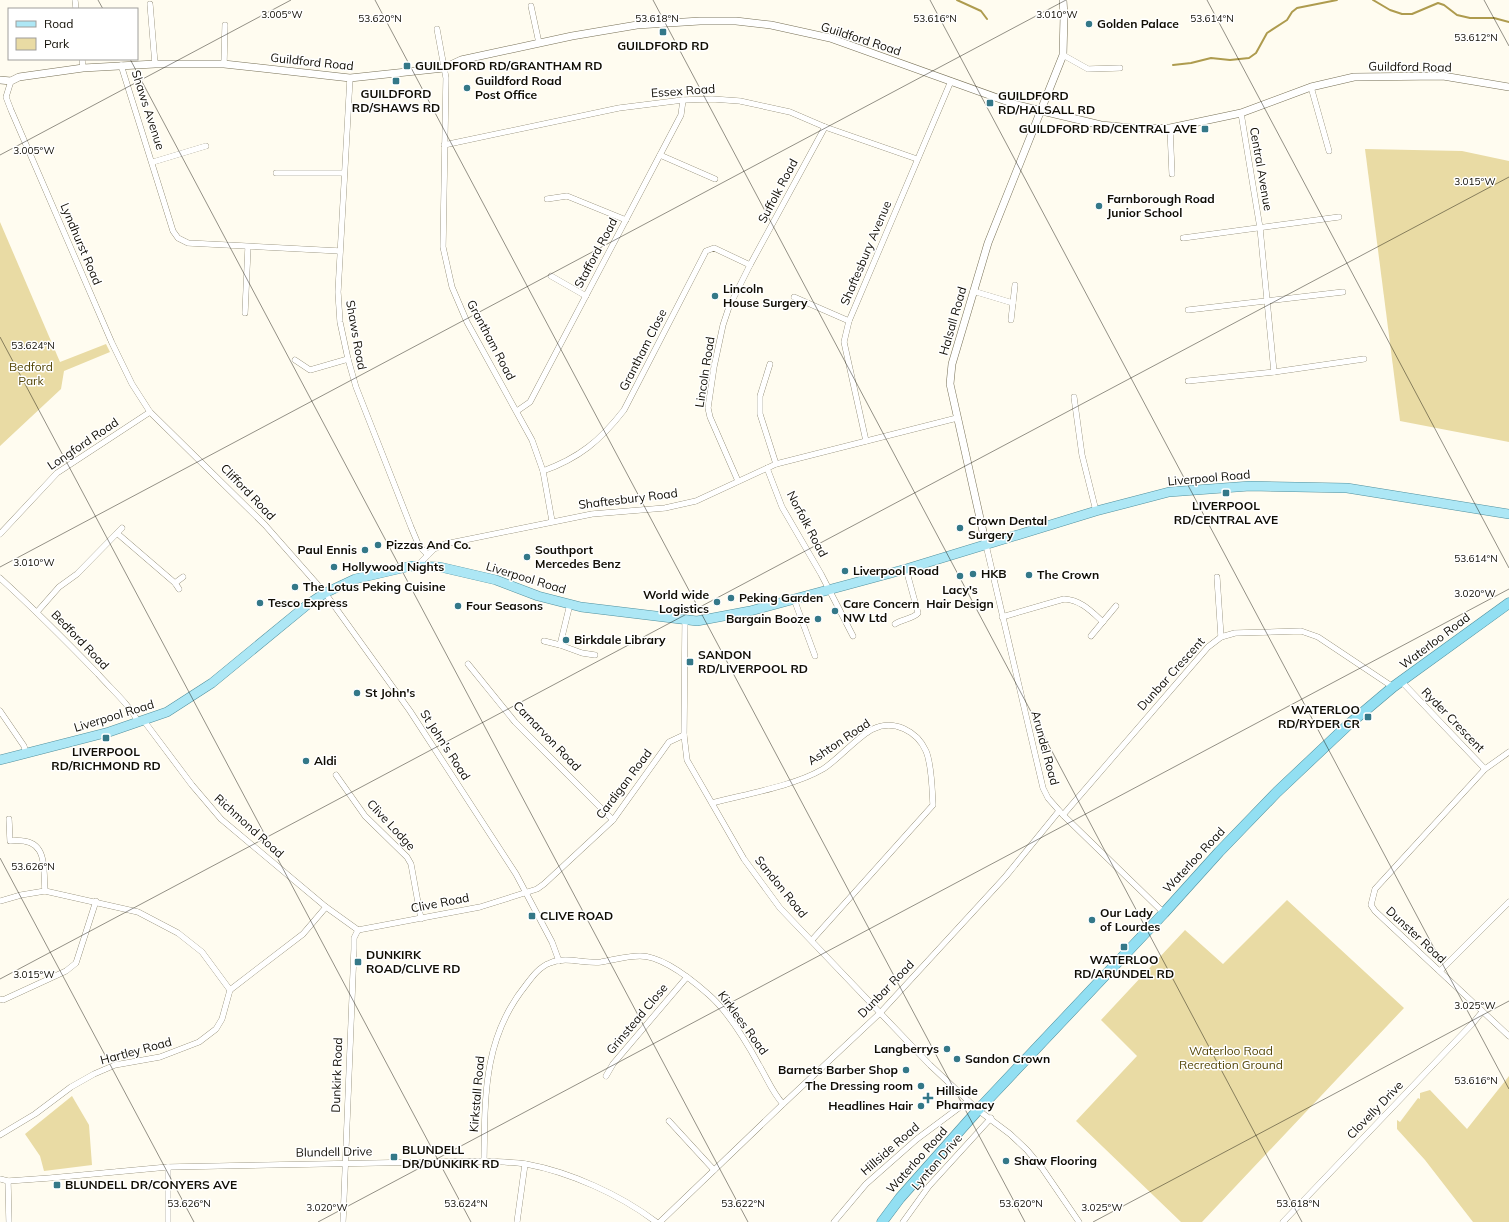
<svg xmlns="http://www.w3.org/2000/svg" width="1509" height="1222" font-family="Mulish,sans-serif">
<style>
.green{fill:#e9dba4}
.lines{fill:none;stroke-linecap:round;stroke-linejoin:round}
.stream{stroke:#ae9b4e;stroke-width:2}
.minor-casing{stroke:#777056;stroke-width:6}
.tertiary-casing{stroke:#777056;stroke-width:8}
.primary-casing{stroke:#52909d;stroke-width:10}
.trunk-casing{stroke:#52909d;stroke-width:11}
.minor{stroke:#fff;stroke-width:5.5}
.tertiary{stroke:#fff;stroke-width:7}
.primary{stroke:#ade7f5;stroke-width:9}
.trunk{stroke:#92dff2;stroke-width:10}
.ticks{fill:none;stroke:#100d04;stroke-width:1;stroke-opacity:0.45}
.poi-dot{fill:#347888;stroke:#fff;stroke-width:1.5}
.labels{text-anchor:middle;stroke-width:3;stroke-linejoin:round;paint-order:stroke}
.poi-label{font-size:12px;font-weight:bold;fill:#100d04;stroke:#fff;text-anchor:start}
.street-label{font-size:12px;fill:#100d04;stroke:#fff}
.park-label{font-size:12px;fill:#554708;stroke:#fff}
.ticks-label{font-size:10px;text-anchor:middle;fill:#100d04;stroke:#fff;stroke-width:3;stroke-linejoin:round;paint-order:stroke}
</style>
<rect width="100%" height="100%" fill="#fffcf0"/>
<g class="green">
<polygon points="1365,149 1462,151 1509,161 1509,442 1400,421"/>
<polygon points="0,222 60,362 106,344 110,352 64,371 61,389 0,446"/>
<polygon points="1287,900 1404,1008 1202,1222 1181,1222 1076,1121 1137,1056 1101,1020 1185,930 1223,964"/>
<polygon points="1509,1076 1509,1222 1473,1222 1425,1160 1397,1129 1397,1120 1400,1122 1418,1098 1420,1099 1420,1093 1430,1090 1467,1129"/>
<polygon points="72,1096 89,1125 92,1165 44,1171 40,1156 25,1134"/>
</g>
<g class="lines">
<g class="stream">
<polyline points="957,0 981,11 987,19"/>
<polyline points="1373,0 1390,10 1402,14 1412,14 1438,3 1444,5 1457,15 1470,18 1494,18 1509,22"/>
<polyline points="1173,65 1191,63 1211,58 1230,60 1249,58 1256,53 1267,33 1287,20 1292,12 1297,8 1337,0"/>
</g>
<defs>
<g id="minor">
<polyline points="75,0 76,9"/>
<polyline points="150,4 155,64"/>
<polyline points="531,6 539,43"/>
<polyline points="437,29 446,78 443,247 452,287 467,322 532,440 543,471 552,521"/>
<polyline points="1063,55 1088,69 1120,68"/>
<polyline points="82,59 83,68"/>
<polyline points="224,64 225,25"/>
<polyline points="121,65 173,231 178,238 188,243 340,251"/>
<polyline points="350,78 338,292 340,322 348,359 356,387 411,527 419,546 428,555"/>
<polyline points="11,81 6,97 11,110 112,343 132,384 150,412 265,525 325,593 410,711 516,874 552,942 559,961"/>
<polyline points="1311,87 1329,151"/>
<polyline points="1241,113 1260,228 1274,372"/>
<polyline points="1170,128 1172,174"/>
<polyline points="444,145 619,108 683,100 712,99 740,101 790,112 825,127 917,159"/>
<polyline points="660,155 715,179"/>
<polyline points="153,162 206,146"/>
<polyline points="276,173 343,173"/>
<polyline points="547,199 567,196 626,220"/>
<polyline points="1183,238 1339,217"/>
<polyline points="551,276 586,296"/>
<polyline points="973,291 1013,303"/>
<polyline points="794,297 849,321"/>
<polyline points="1188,310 1343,292"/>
<polyline points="245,313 248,247"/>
<polyline points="1011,320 1015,285"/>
<polyline points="295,360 310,370 348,359"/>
<polyline points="770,364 760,396 760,414 776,464"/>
<polyline points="1188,381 1274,372 1364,359"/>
<polyline points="1074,397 1082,455 1096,511"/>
<polyline points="517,411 530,402 681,115 683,100"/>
<polyline points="866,441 844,342 849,321 951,81"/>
<polyline points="767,468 782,507 821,574 853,636"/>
<path d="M543,471C579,458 600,441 624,410L706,251L714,248L750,265"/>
<polyline points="738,481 710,417 708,408 714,367 723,325 729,307 750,265 825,127"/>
<polyline points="0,534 57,473 150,412"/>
<polyline points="118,534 175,583 179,589"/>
<polyline points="986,545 1043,788 1048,798 1063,815 1164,913"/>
<polyline points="418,565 434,549 445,544 592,514 665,508 696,501 776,464 957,418"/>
<polyline points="1217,577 1221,637"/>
<path d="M0,578C34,609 66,641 98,674C112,690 129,704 139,723"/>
<polyline points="175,583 183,577"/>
<polyline points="794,599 815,656"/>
<polyline points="570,604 560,645 582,653 595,655"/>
<polyline points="37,612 59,587 77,574 122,528"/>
<path d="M1002,617L1064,599C1081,600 1091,611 1103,622"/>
<polyline points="685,621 684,735 687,760 744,859 780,908 930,1065 978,1110 1010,1134 1027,1150 1042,1168 1079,1222"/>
<path d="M895,624C902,619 913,619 918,613L906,569"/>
<polyline points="1091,636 1116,606"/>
<polyline points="544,641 560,645"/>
<polyline points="468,664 515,722 613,820"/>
<polyline points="1402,682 1485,769"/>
<polyline points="0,711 24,746 26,753"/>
<polyline points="144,721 192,785 221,819 326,907 358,930"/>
<polyline points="1509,752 1485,769 1375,889 1371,905 1375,911 1509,1036"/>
<polyline points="336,775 365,816 407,857 411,864 421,919"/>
<path d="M712,803C746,794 794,786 823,769C839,759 858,736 873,729C894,719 917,731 926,751C932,765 932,790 933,805L812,940"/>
<polyline points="1063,815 1208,647 1221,637 1235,633 1301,631 1318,637 1393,687"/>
<path d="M9,819L10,841C48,837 43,863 45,891"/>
<polyline points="0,901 21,895 45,891 138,912 178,933 202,952 230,990"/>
<polyline points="358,930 480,907 537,889 544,884 613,820 669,742 684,735"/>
<polyline points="1440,971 1509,902"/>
<polyline points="0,999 3,1000 66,971 76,963 96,901"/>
<polyline points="606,1076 613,1064 687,977"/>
<polyline points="669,1121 714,1170"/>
<polyline points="0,1135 35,1114 71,1087 94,1074 115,1065 160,1057 199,1042 216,1029 222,1019 230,990 303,934 326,907"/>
<path d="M484,1161C485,1096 483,1038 526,985C532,977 539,967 550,963C566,956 585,964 601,962C614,960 626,956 640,956C663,956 691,979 708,994C729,1012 746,1041 759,1065C767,1078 772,1092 783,1104"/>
<polyline points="168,1167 168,1222"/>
<path d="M0,1179L8,1181L50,1178L168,1167L484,1161C498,1162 512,1162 526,1164C570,1172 621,1195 656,1222"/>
<polyline points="8,1181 9,1222"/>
<polyline points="343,1222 354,949 354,938 358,930"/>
<polyline points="517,1222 525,1164"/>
<polyline points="660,1222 783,1104 880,1013 1006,876 1059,811"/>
<polyline points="834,1222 866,1184 917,1139 968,1101"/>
<polyline points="903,1222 929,1186 991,1118"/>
<polyline points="1283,1222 1473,1023 1482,1012"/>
</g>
<g id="tertiary">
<polyline points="0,80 11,81 19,77 83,68 155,64 224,64 350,78 444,68 461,60 572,36 637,25 700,21 736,21 771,25 830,38 1017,105 1101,125 1132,128 1170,128 1241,113 1311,87 1354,77 1443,76 1509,87"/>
<polyline points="986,545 950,384 952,364 988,243 1063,55 1064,16 1063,0"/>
</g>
<polyline id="primary" points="0,760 109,732 167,712 212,683 307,605 325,593 355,579 411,566 440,567 496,580 538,596 581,607 697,621 750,611 906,569 1096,511 1169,492 1250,486 1347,488 1509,514"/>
<polyline id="trunk" points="882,1222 900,1198 978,1110 1164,913 1219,852 1277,792 1348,725 1393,687 1509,603"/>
</defs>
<use href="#minor" class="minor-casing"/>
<use href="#tertiary" class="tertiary-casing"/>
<use href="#primary" class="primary-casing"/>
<use href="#trunk" class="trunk-casing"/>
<use href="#minor" class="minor"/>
<use href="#tertiary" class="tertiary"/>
<use href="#primary" class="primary"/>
<use href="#trunk" class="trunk"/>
</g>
<path class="ticks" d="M98,0L103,9M375,0L1025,1222M653,0L1302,1222M930,0L1509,1089M1207,0L1509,568M1484,0L1509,46M130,59L748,1222M0,155L291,0M0,337L471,1222M0,567L1066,0M0,858L194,1222M0,979L1509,177M318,1222L1509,589M1093,1222L1509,1001"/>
<g class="poi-dot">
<circle cx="1089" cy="24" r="4"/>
<rect x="659" y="28" width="8" height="8" rx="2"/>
<rect x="403" y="62" width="8" height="8" rx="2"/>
<rect x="392" y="77" width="8" height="8" rx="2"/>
<circle cx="467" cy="88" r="4"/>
<rect x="986" y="99" width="8" height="8" rx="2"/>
<rect x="1201" y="125" width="8" height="8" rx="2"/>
<circle cx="1099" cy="206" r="4"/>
<circle cx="715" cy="296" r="4"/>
<rect x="1222" y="489" width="8" height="8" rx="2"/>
<circle cx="960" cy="528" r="4"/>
<circle cx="378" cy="545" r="4"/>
<circle cx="365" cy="550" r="4"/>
<circle cx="527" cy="557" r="4"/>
<circle cx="334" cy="567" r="4"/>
<circle cx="845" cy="571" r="4"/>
<circle cx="973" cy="574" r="4"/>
<circle cx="1029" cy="575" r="4"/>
<circle cx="960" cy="576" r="4"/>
<circle cx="295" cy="587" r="4"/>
<circle cx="731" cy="598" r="4"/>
<circle cx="717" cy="602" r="4"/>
<circle cx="260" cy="603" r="4"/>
<circle cx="458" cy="606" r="4"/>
<circle cx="835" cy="611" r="4"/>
<circle cx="818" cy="619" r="4"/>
<circle cx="566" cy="640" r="4"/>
<rect x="686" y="658" width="8" height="8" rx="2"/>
<circle cx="357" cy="693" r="4"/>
<rect x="1364" y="713" width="8" height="8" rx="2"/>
<rect x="102" y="734" width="8" height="8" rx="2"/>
<circle cx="306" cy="761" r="4"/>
<rect x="528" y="912" width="8" height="8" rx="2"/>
<circle cx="1092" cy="920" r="4"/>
<rect x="1120" y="943" width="8" height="8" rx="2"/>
<rect x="354" y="958" width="8" height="8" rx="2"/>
<circle cx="947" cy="1049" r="4"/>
<circle cx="957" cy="1059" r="4"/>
<circle cx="906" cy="1070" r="4"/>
<circle cx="921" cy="1086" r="4"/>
<path d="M926 1092h4v4h4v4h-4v4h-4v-4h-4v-4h4z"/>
<circle cx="921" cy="1106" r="4"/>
<rect x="390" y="1153" width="8" height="8" rx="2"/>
<circle cx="1006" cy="1161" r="4"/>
<rect x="53" y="1181" width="8" height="8" rx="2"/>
</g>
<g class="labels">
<g class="poi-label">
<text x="1097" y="28">Golden Palace</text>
<text x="663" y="50" text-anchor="middle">GUILDFORD RD</text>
<text x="415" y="70">GUILDFORD RD/GRANTHAM RD</text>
<text x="475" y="85">Guildford Road<tspan x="475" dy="14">Post Office</tspan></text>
<text x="396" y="98" text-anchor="middle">GUILDFORD<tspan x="396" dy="14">RD/SHAWS RD</tspan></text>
<text x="998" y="100">GUILDFORD<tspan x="998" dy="14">RD/HALSALL RD</tspan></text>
<text x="1197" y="133" text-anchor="end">GUILDFORD RD/CENTRAL AVE</text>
<text x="1107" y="203">Farnborough Road<tspan x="1107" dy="14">Junior School</tspan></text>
<text x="723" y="293">Lincoln<tspan x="723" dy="14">House Surgery</tspan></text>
<text x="1226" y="510" text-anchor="middle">LIVERPOOL<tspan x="1226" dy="14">RD/CENTRAL AVE</tspan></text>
<text x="968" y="525">Crown Dental<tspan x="968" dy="14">Surgery</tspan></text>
<text x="386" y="549">Pizzas And Co.</text>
<text x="357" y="554" text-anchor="end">Paul Ennis</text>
<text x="535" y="554">Southport<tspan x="535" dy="14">Mercedes Benz</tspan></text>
<text x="342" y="571">Hollywood Nights</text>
<text x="853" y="575">Liverpool Road</text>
<text x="981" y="578">HKB</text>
<text x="1037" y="579">The Crown</text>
<text x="303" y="591">The Lotus Peking Cuisine</text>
<text x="960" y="594" text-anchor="middle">Lacy's<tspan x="960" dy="14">Hair Design</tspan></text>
<text x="709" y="599" text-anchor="end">World wide<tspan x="709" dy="14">Logistics</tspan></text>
<text x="739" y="602">Peking Garden</text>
<text x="268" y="607">Tesco Express</text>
<text x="843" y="608">Care Concern<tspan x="843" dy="14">NW Ltd</tspan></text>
<text x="466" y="610">Four Seasons</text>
<text x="810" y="623" text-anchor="end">Bargain Booze</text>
<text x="574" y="644">Birkdale Library</text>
<text x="698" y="659">SANDON<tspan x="698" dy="14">RD/LIVERPOOL RD</tspan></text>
<text x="365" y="697">St John's</text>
<text x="1360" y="714" text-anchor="end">WATERLOO<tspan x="1360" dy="14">RD/RYDER CR</tspan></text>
<text x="106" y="756" text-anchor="middle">LIVERPOOL<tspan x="106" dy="14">RD/RICHMOND RD</tspan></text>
<text x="314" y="765">Aldi</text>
<text x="1100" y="917">Our Lady<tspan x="1100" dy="14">of Lourdes</tspan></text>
<text x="540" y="920">CLIVE ROAD</text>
<text x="366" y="959">DUNKIRK<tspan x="366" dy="14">ROAD/CLIVE RD</tspan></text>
<text x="1124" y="964" text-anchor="middle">WATERLOO<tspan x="1124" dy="14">RD/ARUNDEL RD</tspan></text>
<text x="939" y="1053" text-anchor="end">Langberrys</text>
<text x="965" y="1063">Sandon Crown</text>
<text x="898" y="1074" text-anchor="end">Barnets Barber Shop</text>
<text x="913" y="1090" text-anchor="end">The Dressing room</text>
<text x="936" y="1095">Hillside<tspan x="936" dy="14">Pharmacy</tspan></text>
<text x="913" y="1110" text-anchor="end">Headlines Hair</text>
<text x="402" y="1154">BLUNDELL<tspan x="402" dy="14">DR/DUNKIRK RD</tspan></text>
<text x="1014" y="1165">Shaw Flooring</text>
<text x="65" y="1189">BLUNDELL DR/CONYERS AVE</text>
</g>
<g class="street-label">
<text transform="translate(861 39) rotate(18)" y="4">Guildford Road</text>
<text transform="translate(312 62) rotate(6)" y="4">Guildford Road</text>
<text transform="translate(1410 67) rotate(1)" y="4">Guildford Road</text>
<text transform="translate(683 91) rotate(-4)" y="4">Essex Road</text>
<text transform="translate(148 110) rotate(72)" y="4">Shaws Avenue</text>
<text transform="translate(1261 169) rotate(80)" y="4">Central Avenue</text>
<text transform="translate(778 191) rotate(-62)" y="4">Suffolk Road</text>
<text transform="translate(81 244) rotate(67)" y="4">Lyndhurst Road</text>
<text transform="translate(596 253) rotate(-62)" y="4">Stafford Road</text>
<text transform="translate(866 253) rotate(-67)" y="4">Shaftesbury Avenue</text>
<text transform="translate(953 321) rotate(-74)" y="4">Halsall Road</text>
<text transform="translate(356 335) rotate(80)" y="4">Shaws Road</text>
<text transform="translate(491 340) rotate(62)" y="4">Grantham Road</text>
<text transform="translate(643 350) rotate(-63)" y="4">Grantham Close</text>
<text transform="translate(705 372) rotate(-81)" y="4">Lincoln Road</text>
<text transform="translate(83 444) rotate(-34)" y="4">Longford Road</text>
<text transform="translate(1209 478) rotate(-5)" y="4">Liverpool Road</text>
<text transform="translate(248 492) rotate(46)" y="4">Clifford Road</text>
<text transform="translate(628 499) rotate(-7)" y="4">Shaftesbury Road</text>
<text transform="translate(807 524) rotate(62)" y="4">Norfolk Road</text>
<text transform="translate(526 578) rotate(17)" y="4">Liverpool Road</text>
<text transform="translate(80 640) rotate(46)" y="4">Bedford Road</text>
<text transform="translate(1435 641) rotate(-37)" y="4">Waterloo Road</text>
<text transform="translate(1171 674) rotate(-48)" y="4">Dunbar Crescent</text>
<text transform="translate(114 716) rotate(-17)" y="4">Liverpool Road</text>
<text transform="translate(1453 720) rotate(46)" y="4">Ryder Crescent</text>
<text transform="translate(547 736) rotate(46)" y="4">Carnarvon Road</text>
<text transform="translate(839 742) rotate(-34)" y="4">Ashton Road</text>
<text transform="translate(445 745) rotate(57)" y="4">St John's Road</text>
<text transform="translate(1045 748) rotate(75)" y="4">Arundel Road</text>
<text transform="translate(624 784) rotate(-53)" y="4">Cardigan Road</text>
<text transform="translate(391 825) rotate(47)" y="4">Clive Lodge</text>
<text transform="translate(249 826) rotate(42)" y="4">Richmond Road</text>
<text transform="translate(1194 860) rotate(-47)" y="4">Waterloo Road</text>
<text transform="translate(781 887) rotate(51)" y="4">Sandon Road</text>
<text transform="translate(440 903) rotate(-11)" y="4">Clive Road</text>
<text transform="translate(1416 935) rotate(43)" y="4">Dunster Road</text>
<text transform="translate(886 989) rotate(-46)" y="4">Dunbar Road</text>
<text transform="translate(637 1019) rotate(-50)" y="4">Grinstead Close</text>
<text transform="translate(743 1023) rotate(54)" y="4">Kirklees Road</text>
<text transform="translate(136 1051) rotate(-15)" y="4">Hartley Road</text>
<text transform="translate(337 1075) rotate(-88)" y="4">Dunkirk Road</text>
<text transform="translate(477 1094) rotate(-85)" y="4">Kirkstall Road</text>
<text transform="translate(1375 1110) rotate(-46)" y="4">Clovelly Drive</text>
<text transform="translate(890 1149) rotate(-41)" y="4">Hillside Road</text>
<text transform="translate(334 1152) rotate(-1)" y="4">Blundell Drive</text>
<text transform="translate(917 1160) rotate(-48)" y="4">Waterloo Road</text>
<text transform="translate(937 1162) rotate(-49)" y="4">Lynton Drive</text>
</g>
<g class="park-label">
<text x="31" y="371">Bedford<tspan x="31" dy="14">Park</tspan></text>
<text x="1231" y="1055">Waterloo Road<tspan x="1231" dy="14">Recreation Ground</tspan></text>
</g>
</g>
<g class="ticks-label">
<text x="282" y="18">3.005°W</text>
<text x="1057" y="18">3.010°W</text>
<text x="380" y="22">53.620°N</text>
<text x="657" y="22">53.618°N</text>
<text x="935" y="22">53.616°N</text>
<text x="1212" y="22">53.614°N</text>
<text x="1476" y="41">53.612°N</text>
<text x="34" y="154">3.005°W</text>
<text x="1475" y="185">3.015°W</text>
<text x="33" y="349">53.624°N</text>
<text x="1476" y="562">53.614°N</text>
<text x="34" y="566">3.010°W</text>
<text x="1475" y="597">3.020°W</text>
<text x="33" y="870">53.626°N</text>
<text x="34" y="978">3.015°W</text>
<text x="1475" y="1009">3.025°W</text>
<text x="1476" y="1084">53.616°N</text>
<text x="189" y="1207">53.626°N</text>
<text x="466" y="1207">53.624°N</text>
<text x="743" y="1207">53.622°N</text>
<text x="1021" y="1207">53.620°N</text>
<text x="1298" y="1207">53.618°N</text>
<text x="327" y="1211">3.020°W</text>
<text x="1102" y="1211">3.025°W</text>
</g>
<rect x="8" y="8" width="130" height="52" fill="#ffffff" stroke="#9f9e9b"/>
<rect x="16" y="21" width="20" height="6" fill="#ade7f5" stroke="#9f9e9b"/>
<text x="44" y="28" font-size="12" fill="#100d04">Road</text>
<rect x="16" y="38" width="20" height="12" fill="#e9dba4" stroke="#9f9e9b"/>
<text x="44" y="48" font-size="12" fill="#100d04">Park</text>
</svg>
